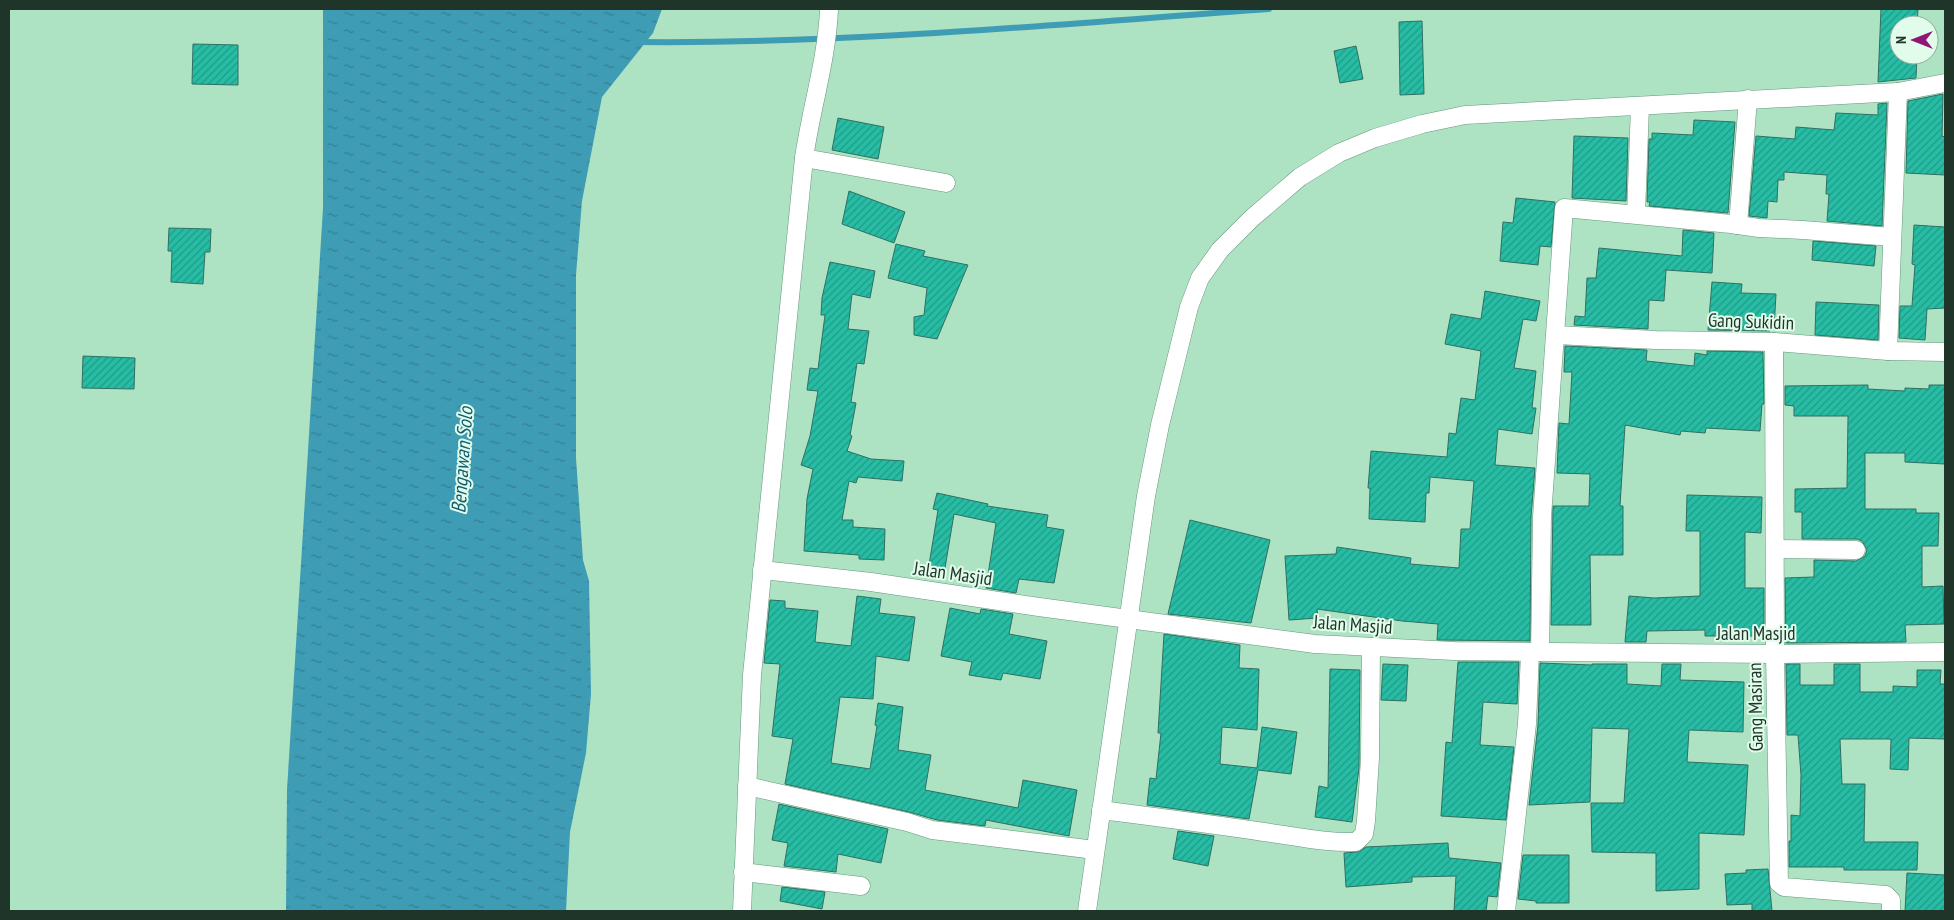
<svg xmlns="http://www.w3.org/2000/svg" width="1954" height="920" font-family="'PT Sans Narrow',sans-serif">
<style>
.water{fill:url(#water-ripples)}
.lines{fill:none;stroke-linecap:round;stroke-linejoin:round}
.stream{stroke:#3e9cb4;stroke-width:6}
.building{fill:url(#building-hatch);stroke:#2f7063}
.minor-casing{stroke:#65987b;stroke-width:19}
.minor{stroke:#fff;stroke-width:18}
.labels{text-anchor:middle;stroke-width:4;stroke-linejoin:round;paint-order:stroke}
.street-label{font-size:19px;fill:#203529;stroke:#e1fceb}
.water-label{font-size:20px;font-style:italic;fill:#115d6f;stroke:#e1fceb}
</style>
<defs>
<pattern id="water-ripples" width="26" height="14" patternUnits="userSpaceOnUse" patternTransform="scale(1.25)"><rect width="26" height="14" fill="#3e9cb4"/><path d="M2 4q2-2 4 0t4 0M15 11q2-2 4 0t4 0" fill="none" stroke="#348092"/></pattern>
<pattern id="building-hatch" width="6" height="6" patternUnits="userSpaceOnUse" patternTransform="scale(1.25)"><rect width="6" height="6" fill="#26bda4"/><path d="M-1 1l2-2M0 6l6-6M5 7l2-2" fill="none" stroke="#209a86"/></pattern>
</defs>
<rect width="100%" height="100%" fill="#ade2c2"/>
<polygon class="water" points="323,9 662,9 653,33 602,97 582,201 576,275 576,458 583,560 589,581 591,694 586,753 570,832 566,911 286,911 287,790 323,208"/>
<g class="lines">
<path class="stream" d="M638,42C849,44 1059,24 1269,9"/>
</g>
<g class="building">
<polygon points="1881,9 1918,9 1917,25 1899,25 1899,55 1917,55 1916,78 1878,82"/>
<polygon points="1422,21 1424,94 1400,95 1399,22"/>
<polygon points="193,44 238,45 238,85 192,84"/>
<polygon points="1356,46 1363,79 1340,83 1334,51"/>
<polygon points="1943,94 1942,136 1945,137 1945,175 1906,173 1908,101"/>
<polygon points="1887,103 1882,226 1827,221 1829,194 1826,194 1827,175 1784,172 1784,180 1778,180 1777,202 1768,201 1767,218 1749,216 1756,136 1795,139 1796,127 1834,130 1836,113 1878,115 1878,104"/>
<polygon points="838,118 884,127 878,159 832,150"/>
<polygon points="1694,120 1735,122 1728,213 1649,206 1650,202 1647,202 1649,139 1652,139 1652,133 1693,135"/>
<polygon points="1574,136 1628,138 1626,201 1572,198"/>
<polygon points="849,191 905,212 894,243 842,224"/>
<polygon points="1516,198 1555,202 1551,247 1540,246 1538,265 1500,261 1503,222 1513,223"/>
<polygon points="1914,225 1945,227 1945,308 1927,309 1925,340 1899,338 1900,306 1912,306 1915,265 1912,264"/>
<polygon points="169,228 211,229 210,252 205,252 203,284 171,282 172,251 168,251"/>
<polygon points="1683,230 1714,233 1712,273 1666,270 1664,301 1649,300 1648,329 1574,325 1575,316 1585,317 1587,278 1596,278 1599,248 1682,256"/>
<polygon points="1813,241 1876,246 1874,266 1812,260"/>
<polygon points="896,244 925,251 923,256 968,265 937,339 914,335 914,317 924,315 927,288 888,278"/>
<polygon points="830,262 875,271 870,298 852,294 848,329 869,331 864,364 857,363 851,402 856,403 850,435 852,436 847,451 871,459 904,461 902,481 858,477 856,483 849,481 842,520 853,520 853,527 885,529 884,560 859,559 859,555 804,551 807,499 813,469 801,465 810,436 818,391 807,390 810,368 818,369 825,315 821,315 822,298"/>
<polygon points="1712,282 1742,284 1741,293 1776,294 1774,329 1770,329 1770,331 1708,330"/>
<polygon points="1485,291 1540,301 1536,321 1523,319 1514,368 1536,371 1532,408 1536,408 1532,434 1498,429 1495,465 1535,468 1531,517 1530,641 1437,640 1438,624 1402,621 1317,609 1318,618 1289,620 1285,556 1336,554 1337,547 1411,558 1410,564 1459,568 1461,529 1470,529 1474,481 1430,477 1429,493 1426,493 1425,522 1369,519 1370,488 1368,488 1371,451 1447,457 1449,433 1456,434 1461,398 1475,400 1481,351 1445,344 1451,314 1481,319"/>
<polygon points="1816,302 1879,305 1878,340 1815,335"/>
<polygon points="1565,346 1647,350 1646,361 1694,366 1695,353 1707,355 1707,351 1763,352 1764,404 1762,404 1760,431 1706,428 1705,433 1681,431 1680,435 1625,425 1620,506 1623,506 1623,555 1590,555 1591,625 1551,625 1553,506 1589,506 1590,474 1557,473 1559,423 1569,424 1572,372 1564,372"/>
<polygon points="83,356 135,358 134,389 82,388"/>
<polygon points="1868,385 1868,389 1905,391 1905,388 1929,389 1929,385 1945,385 1945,464 1905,462 1905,453 1865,453 1865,509 1916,509 1916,513 1939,513 1938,546 1922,546 1922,587 1943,586 1944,624 1905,625 1906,642 1786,643 1785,578 1814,577 1814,560 1856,561 1865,556 1867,550 1862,541 1857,539 1802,539 1802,512 1795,512 1795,489 1847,488 1848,416 1794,416 1794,406 1785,405 1785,386"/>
<polygon points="937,493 988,504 987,506 1048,515 1046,527 1064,530 1054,583 1019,579 1016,593 986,588 996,523 954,514 944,574 928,571 938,510 933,509"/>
<polygon points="1687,495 1762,497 1761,533 1745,532 1745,588 1764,588 1764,636 1705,636 1705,630 1647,631 1646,642 1625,642 1629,596 1654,598 1700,596 1700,531 1686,531"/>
<polygon points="1190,520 1270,540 1251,623 1168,614"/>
<polygon points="857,596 881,599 879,613 915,617 909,661 876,656 873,699 840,697 831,763 870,769 877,726 875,725 878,703 903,707 898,750 931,755 925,790 1018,808 1023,780 1077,790 1069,836 986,820 985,826 937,820 909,812 785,784 793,739 772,736 780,664 764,663 770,600 785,601 785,608 818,611 815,642 851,646"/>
<polygon points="950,608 980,614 981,609 1013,614 1009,634 1047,641 1040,679 1003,673 1001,680 969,675 972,662 941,656"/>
<polygon points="1164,634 1240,645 1239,668 1259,669 1257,730 1222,727 1220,764 1257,768 1262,727 1297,732 1291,774 1258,770 1249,819 1147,805 1150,778 1156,779 1161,733 1158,733"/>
<polygon points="1458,662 1519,662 1517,704 1483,702 1480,745 1514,747 1506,820 1441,816 1446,742 1452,743"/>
<polygon points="1540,663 1592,665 1592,664 1627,664 1627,684 1661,686 1662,664 1681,664 1680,680 1744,682 1743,732 1689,730 1687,762 1748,765 1744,835 1699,833 1699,889 1656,891 1656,853 1592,852 1591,803 1624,803 1629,729 1592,728 1590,802 1529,805 1538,725"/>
<polygon points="1383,664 1408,665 1406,701 1381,700"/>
<polygon points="1786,664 1800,664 1800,685 1834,685 1834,664 1860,664 1860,692 1893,692 1893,686 1917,687 1917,670 1941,670 1940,684 1945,684 1945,739 1909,738 1908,770 1890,769 1891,739 1840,739 1842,784 1865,784 1864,842 1918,842 1917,870 1844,870 1844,867 1789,867 1789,841 1791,841 1791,815 1800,816 1801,775 1798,735 1787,735"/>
<polygon points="1330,669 1360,670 1359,768 1352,822 1315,817 1319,786 1328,788"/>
<polygon points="779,804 888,829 881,863 838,854 836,872 784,866 788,843 772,840"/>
<polygon points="1178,831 1214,836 1208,866 1173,859"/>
<polygon points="1448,843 1449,858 1501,863 1497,897 1488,896 1486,911 1454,911 1456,876 1412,877 1412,882 1346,887 1344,853 1357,852 1366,847"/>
<polygon points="1523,855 1569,855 1569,903 1536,903 1536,901 1518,899"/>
<polygon points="1768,869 1772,911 1752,911 1752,904 1727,905 1725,874 1746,873 1746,870"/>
<polygon points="1907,873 1945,875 1945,911 1905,911"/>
<polygon points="782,887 825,892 822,909 780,901"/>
</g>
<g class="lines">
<defs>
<g id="minor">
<polyline points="804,158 946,183"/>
<polyline points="1636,214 1640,106"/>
<polyline points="1738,225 1748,99"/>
<polyline points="1556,335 1656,340 1774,342 1888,351 1945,352"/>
<polyline points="1774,342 1775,654 1779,883 1784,887 1886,895 1891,900 1891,911"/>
<polyline points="1888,351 1898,92"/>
<polyline points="1775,549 1856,550"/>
<polyline points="762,570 871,582 1039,607 1315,644 1454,651 1775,654 1945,652"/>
<polyline points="1540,652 1542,517 1564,208 1731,224 1759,228 1803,230 1892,237"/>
<polyline points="747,786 907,822 932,830 1095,850"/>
<path d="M1101,810C1155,817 1210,824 1264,832C1295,836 1324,843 1356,842L1364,834L1366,821L1370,758L1371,647"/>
<polyline points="743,872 861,886"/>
<path d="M742,911L752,675L804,158C811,109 827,59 829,9"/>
<polyline points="1087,911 1146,496 1160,425 1189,307 1200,278 1220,250 1252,218 1300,177 1339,153 1375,138 1422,124 1465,115 1898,92 1945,83"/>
<polyline points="1506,911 1527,724 1530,652"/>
</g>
</defs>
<use href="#minor" class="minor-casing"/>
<use href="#minor" class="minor"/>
</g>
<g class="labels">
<g class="street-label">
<text transform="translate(1751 321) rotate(2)" y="7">Gang Sukidin</text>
<text transform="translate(953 573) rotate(8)" y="7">Jalan Masjid</text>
<text transform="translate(1353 624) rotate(4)" y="7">Jalan Masjid</text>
<text x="1756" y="640">Jalan Masjid</text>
<text transform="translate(1755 707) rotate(-91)" y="7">Gang Masiran</text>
</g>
<g class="water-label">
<text transform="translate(462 460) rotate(-86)" y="7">Bengawan Solo</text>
</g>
</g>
<rect width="1954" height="920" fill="none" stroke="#203529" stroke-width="20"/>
<g transform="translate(1914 40) rotate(270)"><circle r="24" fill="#e1fceb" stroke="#94ac9d"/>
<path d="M0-4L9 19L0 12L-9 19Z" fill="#8f1777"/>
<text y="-8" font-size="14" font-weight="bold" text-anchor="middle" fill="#203529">N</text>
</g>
</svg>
